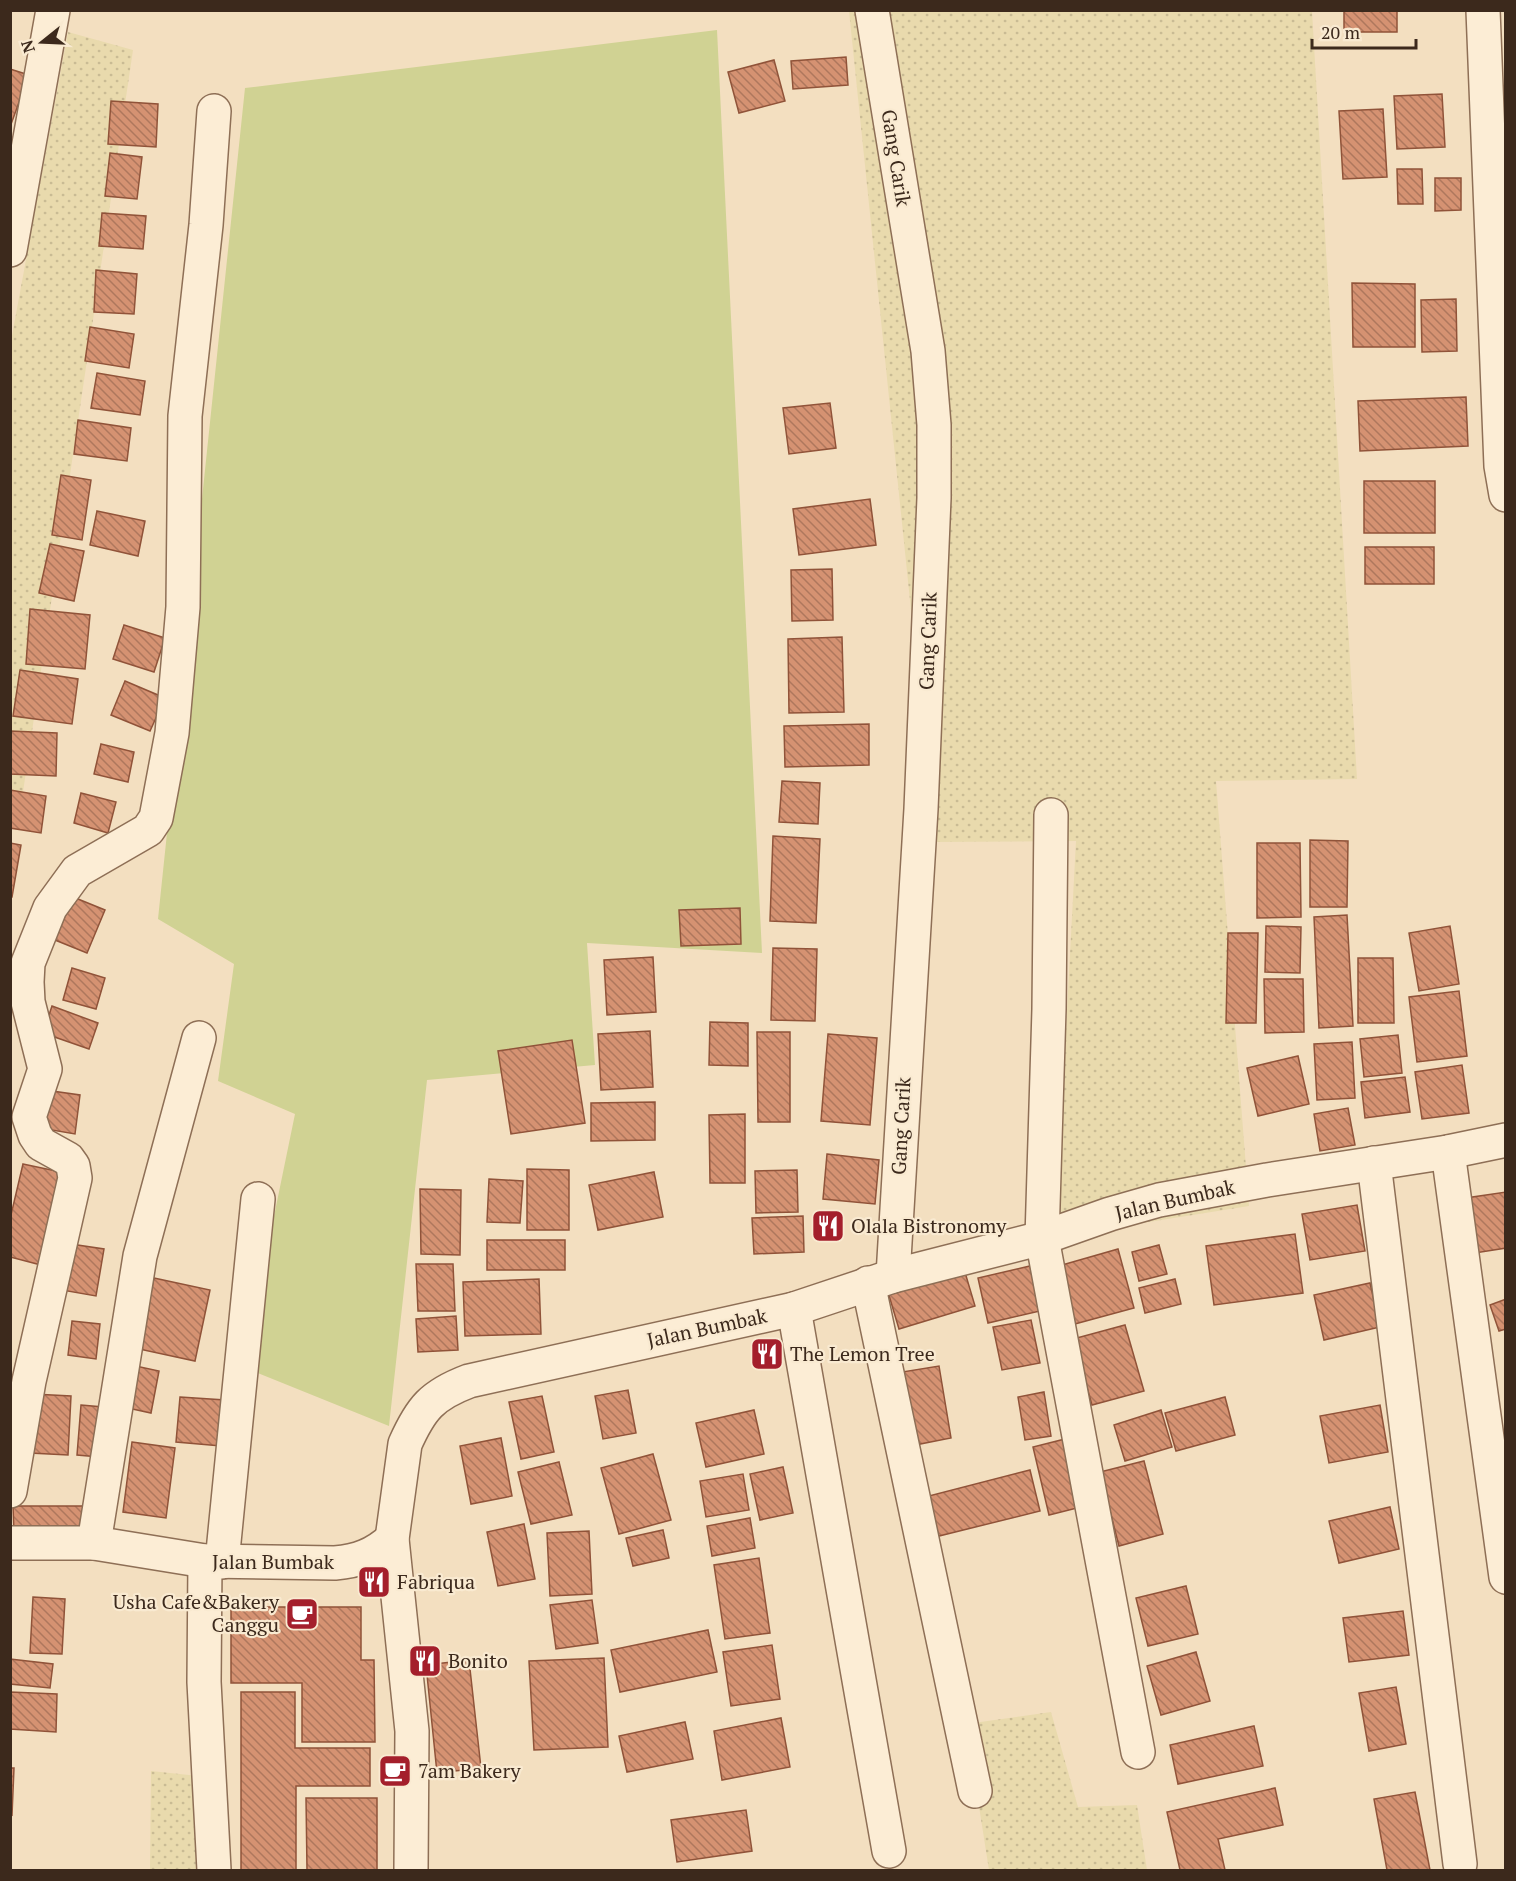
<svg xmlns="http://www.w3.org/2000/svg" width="1516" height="1881" font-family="'PT Serif',serif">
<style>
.farmland{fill:url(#farmland-dots)}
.grass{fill:#d0d293}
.building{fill:url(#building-back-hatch);stroke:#905339;stroke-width:1.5}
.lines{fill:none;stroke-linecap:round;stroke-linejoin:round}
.minor-casing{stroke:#8e6f56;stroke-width:36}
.minor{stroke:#fcedd5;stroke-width:33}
.labels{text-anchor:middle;stroke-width:4.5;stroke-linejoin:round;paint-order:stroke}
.street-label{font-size:20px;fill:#3c291c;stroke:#f9ead1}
.poi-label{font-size:20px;fill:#3c291c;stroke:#f9ead1;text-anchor:start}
</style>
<defs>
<pattern id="farmland-dots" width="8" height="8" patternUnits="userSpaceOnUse" patternTransform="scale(1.5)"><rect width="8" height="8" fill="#e9daad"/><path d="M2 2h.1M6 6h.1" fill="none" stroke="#c9bb94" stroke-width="1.8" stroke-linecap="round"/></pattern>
<pattern id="building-back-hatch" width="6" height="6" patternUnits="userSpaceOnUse" patternTransform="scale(1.5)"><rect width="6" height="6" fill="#d59272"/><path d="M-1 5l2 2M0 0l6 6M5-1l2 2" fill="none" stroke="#ae775d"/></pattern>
</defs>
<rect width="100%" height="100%" fill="#f3dfc0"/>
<g class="farmland">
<polygon points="849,11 1312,11 1357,779 1216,781 1249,1206 1055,1237 1076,841 935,842"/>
<polygon points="68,32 133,50 23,792 11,831 11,341"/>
<polygon points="1051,1712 1078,1807 1137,1805 1147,1870 989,1870 966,1724"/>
<polygon points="151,1771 208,1777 211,1870 150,1870"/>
</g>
<polygon class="grass" points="717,30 762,953 587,943 595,1065 427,1080 389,1426 243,1367 295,1114 218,1081 234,964 158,919 245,88"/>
<g class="building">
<rect x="1344" y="10" width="53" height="22"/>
<polygon points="846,57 848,85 793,89 791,61"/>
<polygon points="774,60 785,101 739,113 728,72"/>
<polygon points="10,69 29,75 10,127"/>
<polygon points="1442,94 1445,147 1397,149 1394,96"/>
<polygon points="111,101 158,104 156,147 108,144"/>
<polygon points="1383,109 1387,177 1343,179 1339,111"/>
<polygon points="110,153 142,157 137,199 105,196"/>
<polygon points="1397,169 1422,169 1423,204 1398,204"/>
<polygon points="1435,178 1461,178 1461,210 1435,211"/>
<polygon points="102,213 146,216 143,249 99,246"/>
<polygon points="96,270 137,274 134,314 94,312"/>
<polygon points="1352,283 1415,284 1415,347 1353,347"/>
<polygon points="1456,299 1457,351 1422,352 1421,300"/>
<polygon points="90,327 134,334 129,368 85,361"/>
<polygon points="97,373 145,381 140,415 91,408"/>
<polygon points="1466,397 1468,446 1360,451 1358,401"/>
<polygon points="830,403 836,448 789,454 783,408"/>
<polygon points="78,420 131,428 127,461 74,454"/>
<polygon points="61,475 91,480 82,540 52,535"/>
<rect x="1364" y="481" width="71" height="52"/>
<polygon points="870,499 876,545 799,555 793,509"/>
<polygon points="97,511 145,521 138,556 90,545"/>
<polygon points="50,544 84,551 74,601 39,593"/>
<rect x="1365" y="547" width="69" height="37"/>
<polygon points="832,569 833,620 792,621 791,570"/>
<polygon points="30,609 90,615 85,669 26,664"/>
<polygon points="124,625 165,638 154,672 113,659"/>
<polygon points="842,637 844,712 789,713 788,639"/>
<polygon points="20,670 78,679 72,724 13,716"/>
<polygon points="125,681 165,698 150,731 111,715"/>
<polygon points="869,724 869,765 785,767 784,726"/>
<polygon points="10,731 57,733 56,776 10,774"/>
<polygon points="101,744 134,752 128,782 94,774"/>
<polygon points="782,781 820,783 818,824 779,822"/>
<polygon points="10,790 46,796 41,833 10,828"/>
<polygon points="81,793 116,802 108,833 74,823"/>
<polygon points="773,836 820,839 816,923 770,921"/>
<polygon points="1310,840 1348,841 1347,907 1310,907"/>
<polygon points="10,843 21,845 12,897 10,897"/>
<polygon points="1257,843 1300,843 1301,917 1257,918"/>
<polygon points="73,897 105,910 87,953 55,940"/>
<polygon points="740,908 741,944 681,946 679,910"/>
<polygon points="1347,915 1353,1026 1319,1028 1314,917"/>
<polygon points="1266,926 1301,927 1300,973 1265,972"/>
<polygon points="1450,926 1459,984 1419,991 1409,933"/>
<polygon points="1228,933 1258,933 1256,1023 1226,1023"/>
<polygon points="773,948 817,949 815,1021 771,1020"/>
<polygon points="653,957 656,1012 607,1015 604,960"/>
<polygon points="1358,958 1393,958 1394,1023 1358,1023"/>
<polygon points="72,968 105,978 96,1009 63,1000"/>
<polygon points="1264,979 1303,979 1304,1032 1265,1033"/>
<polygon points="1459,991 1467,1056 1417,1062 1409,997"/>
<polygon points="52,1006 98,1023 89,1049 43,1033"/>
<polygon points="710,1022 748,1023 748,1066 709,1065"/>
<polygon points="650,1031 653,1087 601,1090 598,1034"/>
<polygon points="757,1032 790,1032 790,1122 758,1122"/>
<polygon points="828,1034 877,1038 870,1125 821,1121"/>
<polygon points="1398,1035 1402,1073 1364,1077 1360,1039"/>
<polygon points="572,1040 585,1123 511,1134 498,1051"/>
<polygon points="1352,1042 1355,1098 1317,1100 1314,1044"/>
<polygon points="1298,1056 1309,1104 1258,1116 1247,1068"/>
<polygon points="1462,1065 1469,1113 1422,1119 1415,1072"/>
<polygon points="1405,1077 1410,1112 1365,1118 1361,1082"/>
<polygon points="45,1090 80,1095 75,1134 40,1128"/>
<polygon points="655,1102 655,1140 591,1141 591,1103"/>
<polygon points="1348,1108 1355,1145 1320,1151 1314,1114"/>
<polygon points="745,1114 745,1183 710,1183 709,1115"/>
<polygon points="827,1154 879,1160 875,1204 823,1199"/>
<polygon points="23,1164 61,1172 41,1265 10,1257 10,1219"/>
<polygon points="527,1169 569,1170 569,1230 527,1230"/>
<polygon points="797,1170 798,1212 756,1213 755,1171"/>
<polygon points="654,1172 663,1217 598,1230 589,1185"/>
<polygon points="489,1179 523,1181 520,1223 487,1222"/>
<polygon points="420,1189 461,1190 460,1255 421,1254"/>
<polygon points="1506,1192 1506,1248 1475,1253 1466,1198"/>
<polygon points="1357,1205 1365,1251 1310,1260 1302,1214"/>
<polygon points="803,1216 804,1252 754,1254 752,1218"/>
<polygon points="1295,1234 1303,1293 1214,1305 1206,1246"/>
<rect x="487" y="1240" width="78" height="30"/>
<polygon points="64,1243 104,1249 96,1296 56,1289"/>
<polygon points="1159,1245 1167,1274 1139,1281 1132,1252"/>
<polygon points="1118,1249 1134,1308 1071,1325 1055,1267"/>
<polygon points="416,1264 453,1264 455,1311 418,1311"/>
<polygon points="1030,1266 1040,1311 988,1323 978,1278"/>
<polygon points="964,1269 975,1306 899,1329 888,1292"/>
<polygon points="154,1278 210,1290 195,1361 139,1349"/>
<polygon points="539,1279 541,1334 465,1336 463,1282"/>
<polygon points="1175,1279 1181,1304 1145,1313 1139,1288"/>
<polygon points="1370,1283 1380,1327 1324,1340 1314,1295"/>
<polygon points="1506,1299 1506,1329 1499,1331 1490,1305"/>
<polygon points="456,1316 458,1350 418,1352 416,1319"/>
<polygon points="1031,1320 1040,1363 1002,1370 993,1327"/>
<polygon points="72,1321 100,1324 96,1359 68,1355"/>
<polygon points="1125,1325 1144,1391 1092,1405 1073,1339"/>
<polygon points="131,1365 159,1371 151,1413 123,1407"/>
<polygon points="939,1366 951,1438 915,1445 902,1372"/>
<polygon points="628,1390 636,1433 603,1439 595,1396"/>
<polygon points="1044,1392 1051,1436 1025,1440 1018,1397"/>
<polygon points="33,1394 71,1396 68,1455 30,1453"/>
<polygon points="542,1396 554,1452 521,1459 509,1402"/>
<polygon points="180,1397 225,1400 221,1446 176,1442"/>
<polygon points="1225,1397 1235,1435 1176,1451 1165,1413"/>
<polygon points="81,1405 103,1407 99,1457 77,1455"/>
<polygon points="1380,1405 1388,1452 1329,1463 1320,1416"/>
<polygon points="754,1410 764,1454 706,1467 696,1423"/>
<polygon points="1161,1410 1172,1447 1125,1461 1114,1425"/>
<polygon points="501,1438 512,1496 471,1504 460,1446"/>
<polygon points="1065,1439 1081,1507 1049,1515 1033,1447"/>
<polygon points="132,1442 175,1448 166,1518 123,1512"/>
<polygon points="653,1454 671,1520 619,1534 601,1468"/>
<polygon points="1144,1461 1163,1534 1119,1546 1100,1472"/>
<polygon points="559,1462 572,1515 531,1524 518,1472"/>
<polygon points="783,1467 793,1513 760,1520 750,1474"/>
<polygon points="1030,1470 1040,1511 935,1537 925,1497"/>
<polygon points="743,1474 749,1510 706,1517 700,1481"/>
<polygon points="13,1506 85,1506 86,1532 14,1533"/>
<polygon points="1390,1507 1399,1549 1339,1563 1329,1521"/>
<polygon points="750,1518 755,1548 712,1556 707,1526"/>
<polygon points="524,1524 535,1579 498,1586 487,1532"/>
<polygon points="663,1530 669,1558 633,1566 626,1538"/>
<polygon points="589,1531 592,1594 550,1596 547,1533"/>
<polygon points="759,1558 770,1633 725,1639 714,1565"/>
<polygon points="1186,1586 1198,1634 1148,1646 1136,1598"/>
<polygon points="33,1597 65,1599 62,1654 30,1653"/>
<polygon points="592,1600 598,1643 556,1649 550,1605"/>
<polygon points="231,1607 361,1607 361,1660 374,1660 375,1742 302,1742 302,1683 231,1683"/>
<polygon points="1403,1611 1409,1655 1349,1662 1343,1618"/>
<polygon points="708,1630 717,1672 620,1692 611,1650"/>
<polygon points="772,1645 780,1699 731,1706 723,1652"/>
<polygon points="1196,1652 1210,1701 1161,1715 1147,1666"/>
<polygon points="604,1658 608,1747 534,1750 529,1661"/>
<polygon points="10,1659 53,1664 50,1688 10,1684"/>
<polygon points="469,1660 481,1768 437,1773 426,1665"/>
<polygon points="1396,1687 1406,1744 1369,1751 1359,1693"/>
<polygon points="10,1692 57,1694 56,1732 10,1729"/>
<polygon points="241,1692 295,1692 295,1748 370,1748 370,1786 296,1786 296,1870 241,1870"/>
<polygon points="781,1718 790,1767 722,1780 714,1731"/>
<polygon points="685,1722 693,1759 627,1772 619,1736"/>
<polygon points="1254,1726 1263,1766 1178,1784 1170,1745"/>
<polygon points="10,1768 14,1768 12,1815 10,1814"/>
<polygon points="1275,1788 1283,1825 1218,1839 1225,1870 1180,1870 1167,1812"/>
<polygon points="1415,1792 1430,1870 1387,1870 1374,1799"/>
<polygon points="306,1798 377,1798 377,1870 307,1870"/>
<polygon points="746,1810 752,1851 677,1862 671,1820"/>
</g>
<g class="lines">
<defs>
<g id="minor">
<polyline points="872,10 928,351 934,425 934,498 921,809 893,1276"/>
<polyline points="1483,10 1501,466 1506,495"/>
<polyline points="10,250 53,10"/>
<polyline points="1051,815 1049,1009 1042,1238 1138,1752"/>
<polyline points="1448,1152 1506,1577"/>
<polyline points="1374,1163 1460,1864"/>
<polyline points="868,1283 975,1791"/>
<polyline points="794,1309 889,1851"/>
<polyline points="10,1491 29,1381 75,1178 73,1166 68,1159 41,1144 35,1135 29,1117 45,1069 28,1002 27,982 28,963 50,908 77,871 148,830 156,818 172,733 183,607 185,416 206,225 214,111"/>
<path d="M10,1543H94L205,1561L335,1563C358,1561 374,1555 392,1539"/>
<polyline points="94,1543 140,1256 199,1038"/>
<polyline points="205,1561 204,1682 214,1870"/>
<polyline points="222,1562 258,1199"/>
<path d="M411,1870L412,1731L392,1539L405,1444C421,1408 432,1395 469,1381L794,1309L893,1276L1042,1238L1110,1214L1159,1200L1267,1180L1448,1152L1506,1140"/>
</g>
</defs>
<use href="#minor" class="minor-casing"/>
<use href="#minor" class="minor"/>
</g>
<defs>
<symbol id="restaurant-square" viewBox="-11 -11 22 22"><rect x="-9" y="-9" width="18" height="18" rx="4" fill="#a41f2c" stroke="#f9ead1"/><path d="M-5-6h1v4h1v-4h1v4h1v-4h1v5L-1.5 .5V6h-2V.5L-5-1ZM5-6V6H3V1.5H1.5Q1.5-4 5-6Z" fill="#fff"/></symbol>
<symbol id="cafe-square" viewBox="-11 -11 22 22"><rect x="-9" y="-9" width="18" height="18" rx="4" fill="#a41f2c" stroke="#f9ead1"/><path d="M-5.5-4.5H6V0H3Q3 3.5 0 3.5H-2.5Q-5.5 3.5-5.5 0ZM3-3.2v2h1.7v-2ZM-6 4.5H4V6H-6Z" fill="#fff"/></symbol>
</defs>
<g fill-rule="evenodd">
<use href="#restaurant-square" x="809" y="1207" width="38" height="38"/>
<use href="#restaurant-square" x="748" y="1335" width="38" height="38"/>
<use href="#restaurant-square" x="355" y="1563" width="38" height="38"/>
<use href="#cafe-square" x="283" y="1595" width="38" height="38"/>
<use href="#restaurant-square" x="406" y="1642" width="38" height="38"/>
<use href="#cafe-square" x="376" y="1752" width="38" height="38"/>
</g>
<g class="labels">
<g class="street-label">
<text transform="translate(896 158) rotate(81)" y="7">Gang Carik</text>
<text transform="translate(928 641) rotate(-88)" y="7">Gang Carik</text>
<text transform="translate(901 1126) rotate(-87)" y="7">Gang Carik</text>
<text transform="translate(1175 1200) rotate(-13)" y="7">Jalan Bumbak</text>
<text transform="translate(707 1328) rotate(-12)" y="7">Jalan Bumbak</text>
<text x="273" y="1569">Jalan Bumbak</text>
</g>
<g class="poi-label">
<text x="851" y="1233">Olala Bistronomy</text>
<text x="790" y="1361">The Lemon Tree</text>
<text x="397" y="1589">Fabriqua</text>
<text x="279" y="1609" text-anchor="end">Usha Cafe&amp;Bakery<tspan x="279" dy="23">Canggu</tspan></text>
<text x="448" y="1668">Bonito</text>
<text x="418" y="1778">7am Bakery</text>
</g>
</g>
<rect width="1516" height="1881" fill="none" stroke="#3c291c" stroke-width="24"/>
<g transform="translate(42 42) rotate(252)" stroke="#f9ead1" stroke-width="4.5" paint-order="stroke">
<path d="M0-4.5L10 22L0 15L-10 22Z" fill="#3c291c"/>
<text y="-9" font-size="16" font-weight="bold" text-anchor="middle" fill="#3c291c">N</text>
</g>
<path d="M1312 39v9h104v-9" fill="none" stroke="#3c291c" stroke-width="3"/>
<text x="1321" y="39" font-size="18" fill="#3c291c" stroke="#f9ead1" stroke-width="4.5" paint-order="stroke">20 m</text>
</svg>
